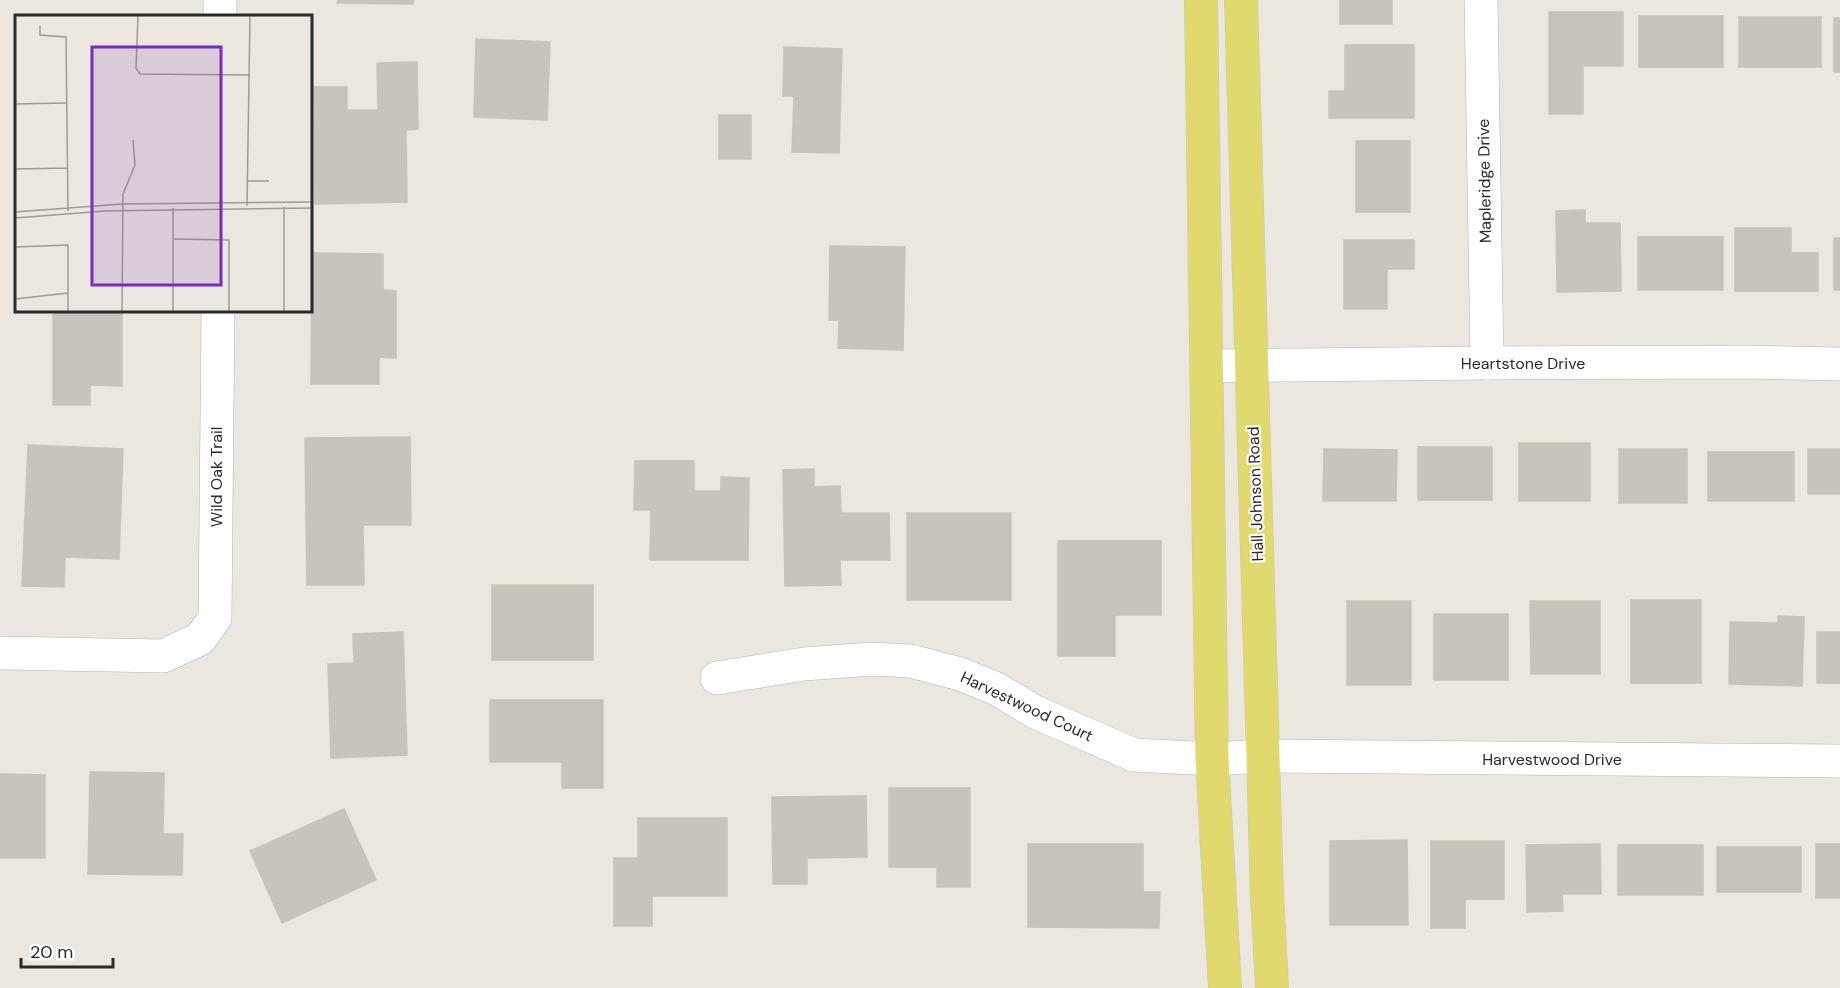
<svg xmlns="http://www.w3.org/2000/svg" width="1840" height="988" font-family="'DM Sans',sans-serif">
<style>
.building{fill:#c6c4bd;stroke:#c6c3b8;stroke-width:1.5}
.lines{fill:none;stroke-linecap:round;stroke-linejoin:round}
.minor-casing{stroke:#b2b2bc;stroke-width:34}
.major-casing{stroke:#c8c8c8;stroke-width:34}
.minor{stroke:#fff;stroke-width:33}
.major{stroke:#e0d96e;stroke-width:33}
.labels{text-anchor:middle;stroke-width:4.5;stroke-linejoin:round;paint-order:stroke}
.street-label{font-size:16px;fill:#2a2a2a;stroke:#fff}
.inset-road{fill:none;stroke:#9e9b96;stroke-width:1.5}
.view{fill:#7b2cbf;fill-opacity:0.15;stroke:#7b2cbf;stroke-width:3}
.inset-edge{fill:none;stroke:#2a2a2a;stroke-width:3}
</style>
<rect width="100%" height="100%" fill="#ebe7de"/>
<g class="building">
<polygon points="338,0 413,0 413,4 337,3"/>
<rect x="1340" y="0" width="52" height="24"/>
<polygon points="1549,12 1623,12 1623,66 1583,66 1583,114 1549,114"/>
<rect x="1639" y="16" width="84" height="51"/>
<rect x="1739" y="17" width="82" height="50"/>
<rect x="1834" y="18" width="6" height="54"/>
<polygon points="476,39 550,42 547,120 474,117"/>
<polygon points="1345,45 1414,45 1414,118 1329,118 1329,91 1345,91"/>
<polygon points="784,47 842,49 839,153 792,152 794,96 783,96"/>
<polygon points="417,62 418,129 406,130 407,202 315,204 314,87 347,87 347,110 378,110 377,63"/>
<rect x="719" y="115" width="32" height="44"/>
<rect x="1356" y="141" width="54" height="71"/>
<polygon points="1585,210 1585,223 1620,223 1621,291 1557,292 1556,211"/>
<polygon points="1735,228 1791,228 1791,253 1818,253 1818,291 1735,291"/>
<rect x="1638" y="237" width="85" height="53"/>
<rect x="1834" y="238" width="6" height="52"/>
<polygon points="1344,240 1414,240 1414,269 1387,269 1387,309 1344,309"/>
<polygon points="830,246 905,247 903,350 838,348 839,320 829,320"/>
<polygon points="312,253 383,254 383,290 396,291 396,358 379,357 379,384 311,384"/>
<polygon points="53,310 122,310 122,386 90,385 90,405 53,405"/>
<polygon points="410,437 411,525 363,525 364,585 307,585 305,438"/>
<rect x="1519" y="443" width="71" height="58"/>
<polygon points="28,445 123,449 119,559 65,557 64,587 22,586"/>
<rect x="1418" y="447" width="74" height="53"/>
<polygon points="1324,449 1397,450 1396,501 1323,501"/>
<rect x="1619" y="449" width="68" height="54"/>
<rect x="1808" y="449" width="32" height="45"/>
<rect x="1708" y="452" width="86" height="49"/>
<polygon points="635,461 694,461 694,491 721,491 721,477 749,478 748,560 650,560 651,510 634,510"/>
<polygon points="814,469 814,487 840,486 841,513 889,513 890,560 840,560 841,585 785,586 783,470"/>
<rect x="907" y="513" width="104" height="87"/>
<polygon points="1058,541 1161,541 1161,615 1115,615 1115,656 1058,656"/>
<rect x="492" y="585" width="101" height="75"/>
<rect x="1631" y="600" width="70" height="83"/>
<rect x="1347" y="601" width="64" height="84"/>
<polygon points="1530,601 1600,601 1600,674 1531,674"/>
<rect x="1434" y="614" width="74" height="66"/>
<polygon points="1778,616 1804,617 1802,686 1729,684 1730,622 1778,623"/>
<polygon points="403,632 407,755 331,758 328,664 354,663 353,634"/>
<rect x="1817" y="632" width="23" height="51"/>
<polygon points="490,700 603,700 603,788 562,788 562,762 490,762"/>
<polygon points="90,772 164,773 163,834 183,834 182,875 88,874"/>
<polygon points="0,774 45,775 45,858 0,858"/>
<polygon points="889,788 970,788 970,887 937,887 937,867 889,867"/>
<polygon points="866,796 867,857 807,858 807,884 773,884 772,797"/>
<polygon points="344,809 376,880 282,923 250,851"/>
<polygon points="638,818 727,818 727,896 652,896 652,926 614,926 614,858 638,858"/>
<polygon points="1407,840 1408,925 1330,925 1330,841"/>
<polygon points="1431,841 1504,841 1504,899 1465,899 1465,928 1431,928"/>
<polygon points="1028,844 1143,844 1143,892 1160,892 1159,928 1028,927"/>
<polygon points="1600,844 1601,894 1562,894 1563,911 1527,912 1526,845"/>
<rect x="1816" y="844" width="24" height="54"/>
<rect x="1618" y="845" width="85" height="50"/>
<rect x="1717" y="847" width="84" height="45"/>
</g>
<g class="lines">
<defs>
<g id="minor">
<polyline points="1481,0 1487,363"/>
<polyline points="220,16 220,0"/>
<polyline points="1206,366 1487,363 1747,362 1840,364"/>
<polyline points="0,653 163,656 200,639 215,618 218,310"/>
<polyline points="717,678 804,664 871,659 911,661 960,674 997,689 1035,712 1134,755 1212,759 1263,756 1840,761"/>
</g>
<g id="major">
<polyline points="1201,0 1212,759 1225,988"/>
<polyline points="1241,0 1267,895 1272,988"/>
</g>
</defs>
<use href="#minor" class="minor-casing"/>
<use href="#major" class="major-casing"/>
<use href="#minor" class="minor"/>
<use href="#major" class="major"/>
</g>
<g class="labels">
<g class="street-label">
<text transform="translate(1484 181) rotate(-91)" y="6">Mapleridge Drive</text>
<text x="1523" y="369">Heartstone Drive</text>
<text transform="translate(216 477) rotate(-90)" y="6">Wild Oak Trail</text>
<text transform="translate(1255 494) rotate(-92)" y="6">Hall Johnson Road</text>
<text transform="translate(1027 706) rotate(25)" y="6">Harvestwood Court</text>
<text x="1552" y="765">Harvestwood Drive</text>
</g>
</g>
<g transform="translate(15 15)">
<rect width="297" height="297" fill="#ebe7de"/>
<path class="inset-road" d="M123,1L121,53L125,59L234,60M25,11V20L51,22L53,196M0,89L51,88M0,154L52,153M232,166H254M232,191L235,1M0,197L107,189L297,187M0,203L90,196L297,193M159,224L214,225V296M0,232L53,230V296M0,284L53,278M107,296L108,179L120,150L118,125M158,296V193M269,296V192"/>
<path class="view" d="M77,32H206V270H77Z"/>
<rect width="297" height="297" class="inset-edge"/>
</g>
<path d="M21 958v9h92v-9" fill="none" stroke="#2a2a2a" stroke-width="3"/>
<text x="30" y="958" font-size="18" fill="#2a2a2a" stroke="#ffffff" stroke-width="4.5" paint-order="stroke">20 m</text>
</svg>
